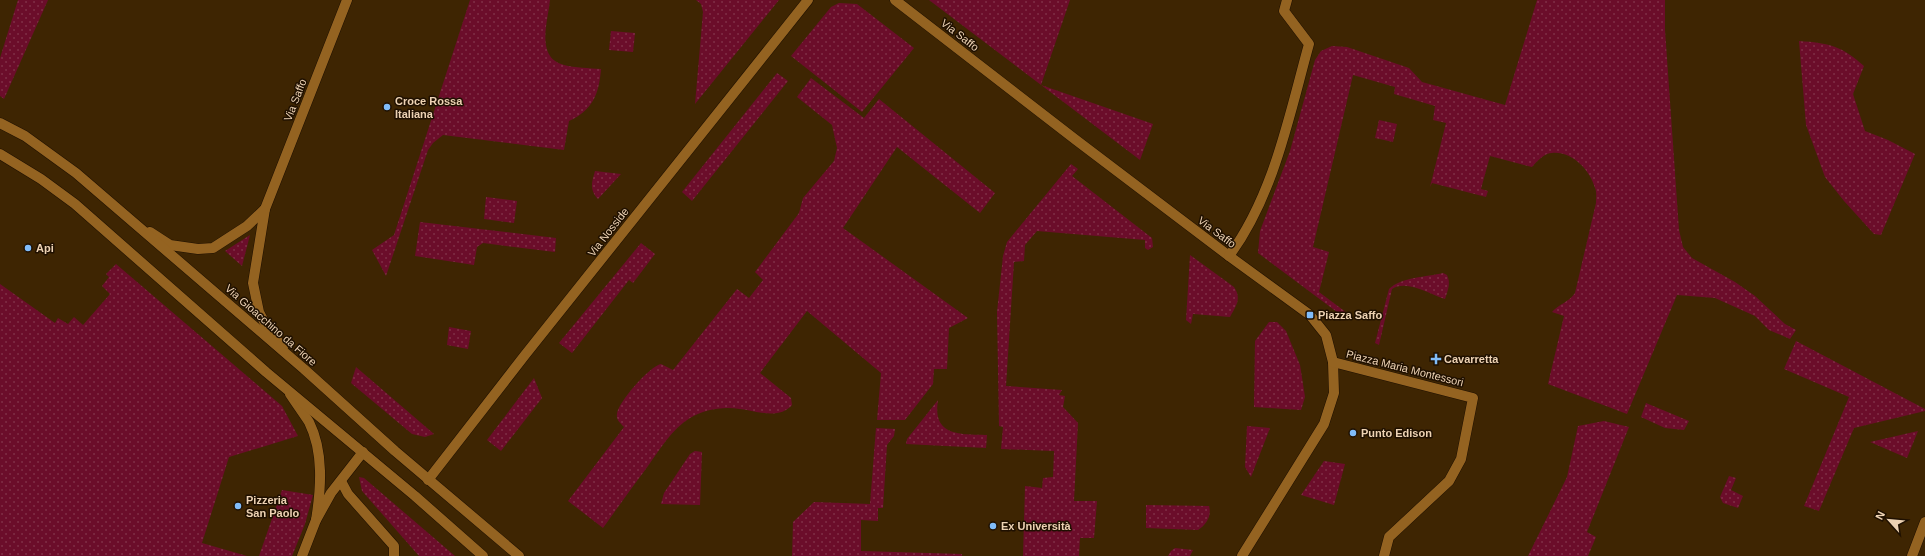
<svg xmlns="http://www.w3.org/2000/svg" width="1925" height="556" font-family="Helvetica,sans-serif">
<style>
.grass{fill:url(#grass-dots)}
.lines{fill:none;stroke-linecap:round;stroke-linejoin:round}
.minor-casing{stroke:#1f1000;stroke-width:11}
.tertiary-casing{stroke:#1f1000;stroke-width:11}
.minor{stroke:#946321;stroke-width:10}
.tertiary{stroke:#946321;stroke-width:10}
.poi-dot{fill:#81bdfa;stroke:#1f1000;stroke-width:1.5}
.labels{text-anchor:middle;stroke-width:3;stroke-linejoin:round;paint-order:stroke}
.street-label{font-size:11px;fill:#edd2b3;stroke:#1f1000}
.poi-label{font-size:11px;font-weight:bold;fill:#edd2b3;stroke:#1f1000;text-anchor:start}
</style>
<defs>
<pattern id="grass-dots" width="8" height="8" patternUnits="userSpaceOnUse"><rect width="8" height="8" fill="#6b0d2a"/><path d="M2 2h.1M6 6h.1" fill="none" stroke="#802f46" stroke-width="1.8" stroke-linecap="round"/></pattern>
</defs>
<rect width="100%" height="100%" fill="#3e2502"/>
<g class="grass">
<polygon points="18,0 48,0 4,99 0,96 0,58"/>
<path d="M470,0H550C548,21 535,58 564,65C575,68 589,68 601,69C599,94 593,110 569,121L564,150L443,135L433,143L428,150L386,276L372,250L394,235Z"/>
<polygon points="696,0 779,0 695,104 703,12 701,4"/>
<polygon points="929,0 1070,0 1041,85 1153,124 1140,160"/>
<path d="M1537,0H1665V30L1679,230L1683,247L1692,258L1735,282L1755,296L1785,324L1796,330L1790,339L1769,330L1755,316L1715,298L1677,295L1627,414L1548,384L1564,316L1552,312C1559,304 1569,302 1575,293L1596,203C1596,198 1597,192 1595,188C1590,170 1572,151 1552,153C1545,153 1537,161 1532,167L1490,156L1481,189L1488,191L1486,197L1432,183L1430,187L1446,123L1433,120L1435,106L1394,94L1395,87L1353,75L1313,247L1329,252L1319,292L1347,313L1345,318L1258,253L1260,231L1290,151L1315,60L1321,51L1332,46L1347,47L1409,68L1422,82L1505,105Z"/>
<polygon points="839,3 857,4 914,48 862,112 791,56 831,7"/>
<polygon points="611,31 635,33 633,52 609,50"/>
<path d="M1799,41C1829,43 1842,46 1864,66L1853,94L1865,131L1888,140L1915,154L1881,235L1874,234L1844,201L1825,177L1806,125Z"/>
<polygon points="777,73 788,81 692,201 682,192"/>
<path d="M811,78L864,118L879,99L995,193L980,213L897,147L843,228L968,318L949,328L947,369H934L933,384L905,420H877L881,373L807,311L760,373L791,398L792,405C779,420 757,411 740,409C724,406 704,409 690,418C672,429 660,449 648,466C633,486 618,507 603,528L568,501L624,427C620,423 616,420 617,414C618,402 650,366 661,364L673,370L737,289L749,298L763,280L755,272L799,213L803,198L834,161L837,148L832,125L797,97Z"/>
<polygon points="1379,120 1397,124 1393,142 1375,138"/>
<polygon points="1071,164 1078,169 1072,176 1152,238 1153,247 1148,250 1145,248 1145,240 1037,231 1025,245 1024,261 1014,262 1006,386 1062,390 1059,395 1065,396 1063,407 1078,423 1074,501 1097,501 1094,538 1080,538 1079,556 1023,556 1025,486 1042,488 1043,478 1053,477 1054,451 1001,449 1003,427 999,426 997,312 1003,256 1007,242"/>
<path d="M595,171L621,174L598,199C589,189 592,182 595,171Z"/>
<polygon points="486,197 517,201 514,223 484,219"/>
<polygon points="420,222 556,238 555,252 483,243 477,247 474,265 415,256"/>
<polygon points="250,235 242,266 225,251"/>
<polygon points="641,243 655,254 633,283 629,280 572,353 559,343"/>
<path d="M1190,255L1234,287C1242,299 1236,306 1230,317L1193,314L1191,324L1186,320Z"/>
<polygon points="116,264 282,406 298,436 229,457 202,543 247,556 0,556 0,284 55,323 58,318 68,324 74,317 83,325 110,294 102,286 109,277 106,274"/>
<path d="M1443,273L1447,275C1451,283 1448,290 1445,299C1430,294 1406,279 1392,289L1379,345L1375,343L1389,289C1401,277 1427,277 1443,273Z"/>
<polygon points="1269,322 1277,322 1286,331 1300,365 1305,397 1301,410 1254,407 1255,341"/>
<polygon points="449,327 471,331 468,349 447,345"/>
<polygon points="1796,341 1925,409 1925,411 1854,428 1819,511 1804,506 1849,397 1784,369"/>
<polygon points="356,367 434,434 425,437 412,434 351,383"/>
<polygon points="534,378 542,398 501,451 487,440"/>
<path d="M938,400C932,437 961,434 987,435L986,448L906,444L907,439Z"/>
<polygon points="1646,403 1689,421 1684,430 1665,428 1641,417"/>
<polygon points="1604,421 1629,427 1587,532 1596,537 1588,556 1528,556 1567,477 1578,426"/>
<polygon points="1247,426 1270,428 1251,477 1245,467"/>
<polygon points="876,428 895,429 894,436 887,445 883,508 878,508 878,521 861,520 861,551 962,554 962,556 792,556 793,522 814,502 870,504"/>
<polygon points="1918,431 1907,458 1870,442"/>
<polygon points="695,451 702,452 700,505 661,504 664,493 690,454"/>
<polygon points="1324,461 1345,464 1334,505 1301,495"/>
<polygon points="1729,476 1736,478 1731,490 1743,496 1738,508 1723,503 1720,497"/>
<polygon points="359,477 364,478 455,556 419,556 362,491"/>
<polygon points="282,490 313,495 305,524 292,556 259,556"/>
<path d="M1146,505L1209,506C1212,516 1206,525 1198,530L1146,528Z"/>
<polygon points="1175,548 1193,550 1190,556 1168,556 1171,551"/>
</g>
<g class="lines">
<defs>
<g id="minor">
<polyline points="895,0 1076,140 1229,256 1310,315 1326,335 1333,362 1334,393 1324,424 1242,556"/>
<polyline points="150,232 170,245 198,249 213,248 247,226 265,209"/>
<path d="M1229,256C1274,195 1289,116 1309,44L1284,11L1287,0"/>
<polyline points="283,347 269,331 259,312 253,283 265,209 347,0"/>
<polyline points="1333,362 1473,398 1461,459 1449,481 1389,537 1384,556"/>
<path d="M290,394C296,403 303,413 309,422C324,452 321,489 316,520"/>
<polyline points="428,480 525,355 808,0"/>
<polyline points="341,481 348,494 394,546 394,556"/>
<polyline points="302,556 316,520 331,493 363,452"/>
<polyline points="1912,556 1925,522"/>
</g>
<g id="tertiary">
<polyline points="0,123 25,136 76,173 304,369 395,451 519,556"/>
<polyline points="0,154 41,179 75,204 266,372 415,496 483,556"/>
</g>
</defs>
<use href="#minor" class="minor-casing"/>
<use href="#tertiary" class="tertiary-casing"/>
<use href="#minor" class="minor"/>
<use href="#tertiary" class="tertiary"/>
</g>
<g class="poi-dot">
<circle cx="387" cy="107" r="4"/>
<circle cx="28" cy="248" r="4"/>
<rect x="1306" y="311" width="8" height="8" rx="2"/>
<path d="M1434 353h4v4h4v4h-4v4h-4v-4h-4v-4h4z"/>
<circle cx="1353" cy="433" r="4"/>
<circle cx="238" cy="506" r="4"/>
<circle cx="993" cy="526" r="4"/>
</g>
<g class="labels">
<g class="street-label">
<text transform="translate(960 35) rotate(38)" y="4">Via Saffo</text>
<text transform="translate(295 100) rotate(-69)" y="4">Via Saffo</text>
<text transform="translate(608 232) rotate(-52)" y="4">Via Nosside</text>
<text transform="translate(1217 232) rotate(37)" y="4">Via Saffo</text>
<text transform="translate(271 325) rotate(41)" y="4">Via Gioacchino da Fiore</text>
<text transform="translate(1405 368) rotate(14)" y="4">Piazza Maria Montessori</text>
</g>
<g class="poi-label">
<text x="395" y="105">Croce Rossa<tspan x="395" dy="13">Italiana</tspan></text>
<text x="36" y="252">Api</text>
<text x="1318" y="319">Piazza Saffo</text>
<text x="1444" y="363">Cavarretta</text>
<text x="1361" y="437">Punto Edison</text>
<text x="246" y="504">Pizzeria<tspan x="246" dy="13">San Paolo</tspan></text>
<text x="1001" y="530">Ex Università</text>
</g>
</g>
<g transform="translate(1889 520) rotate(297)" stroke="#1f1000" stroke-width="3" paint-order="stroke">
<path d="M0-3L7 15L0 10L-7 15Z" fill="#edd2b3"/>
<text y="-6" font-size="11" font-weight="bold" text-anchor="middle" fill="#edd2b3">N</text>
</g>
</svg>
